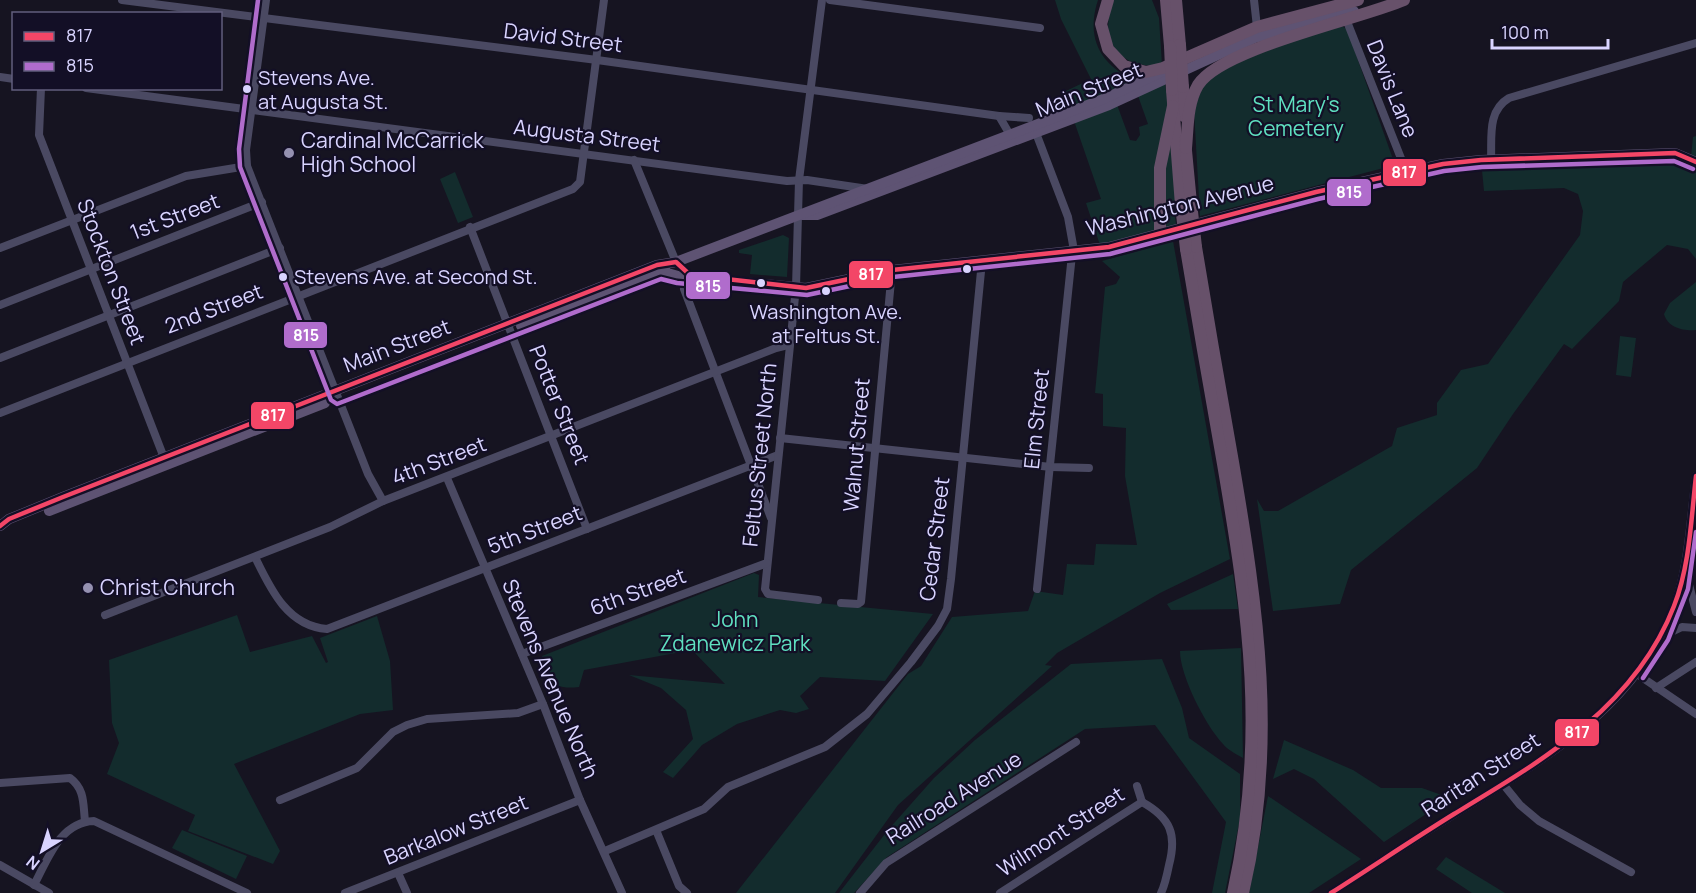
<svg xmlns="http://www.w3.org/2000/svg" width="1696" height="893" font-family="Manrope,sans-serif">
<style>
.green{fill:#132c2d}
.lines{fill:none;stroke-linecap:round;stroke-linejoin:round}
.minor{stroke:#4a4962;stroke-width:8}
.major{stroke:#5e5373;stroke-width:10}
.highway{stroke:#67516a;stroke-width:12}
.highway-bridge{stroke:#67516a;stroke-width:12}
.bus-1-casing{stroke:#130f26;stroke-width:9}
.bus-2-casing{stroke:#130f26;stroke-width:9}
.bus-1{stroke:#f34667;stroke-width:4.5}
.bus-2{stroke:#b06ccc;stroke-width:4.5}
.bus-dot{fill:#d9d4ff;stroke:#130f26;stroke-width:2}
.poi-dot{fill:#9591b1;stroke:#130f26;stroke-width:2}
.labels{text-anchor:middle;stroke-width:4.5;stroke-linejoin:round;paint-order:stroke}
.bus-label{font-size:20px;fill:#d9d4ff;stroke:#130f26;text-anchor:start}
.street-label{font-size:21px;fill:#d9d4ff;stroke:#130f26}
.park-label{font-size:21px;fill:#5fe0c0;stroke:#130f26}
.poi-label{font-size:21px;fill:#d9d4ff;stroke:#130f26;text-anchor:start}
.line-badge{stroke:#130f26;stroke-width:2}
.badge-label{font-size:16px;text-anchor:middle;font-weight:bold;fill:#fff}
</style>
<rect width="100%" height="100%" fill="#161421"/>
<g class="green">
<path d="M1055,0H1098C1090,24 1092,48 1112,66C1120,73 1127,77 1131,87L1116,102L1130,140L1136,141L1140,135L1139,127L1148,124L1137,93L1165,80L1166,91L1172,90L1181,205L1173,207L1177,229L1101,248L1086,203L1101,199L1064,92L1091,79L1061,19Z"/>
<path d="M1114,0H1152L1159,18L1162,65C1118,70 1097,39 1114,0Z"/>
<polygon points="1340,25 1347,29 1395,165 1200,216 1194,110 1203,86 1214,74 1248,58 1302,37"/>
<polygon points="1696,136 1696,259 1688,249 1667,245 1623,282 1619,301 1572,349 1564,344 1513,414 1477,468 1351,570 1340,604 1273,611 1257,499 1264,511 1278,511 1392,446 1397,428 1437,415 1437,403 1461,370 1488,364 1580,235 1583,211 1578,194 1564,188 1484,191 1481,160 1691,157 1693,137"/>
<polygon points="455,172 473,217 458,223 440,179"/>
<polygon points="783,235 789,238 787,277 750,274 752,255 739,253 739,250"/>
<polygon points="1173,241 1230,559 1160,593 1057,653 1045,665 1052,666 898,805 835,893 736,893 908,674 921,666 952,617 1028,611 1035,591 1063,595 1067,564 1094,565 1096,544 1137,545 1125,476 1126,428 1103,426 1103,394 1095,393 1105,287 1116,284 1120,277 1102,261"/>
<path d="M1696,282V330C1683,331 1668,328 1664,314L1670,303Z"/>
<polygon points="1620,336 1636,338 1631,377 1616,375"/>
<path d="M754,573L759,575L758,597L933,614L885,681L820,677L800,696L809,709L796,713L780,710L737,724L702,745L673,778L663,772L693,739L686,710L661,688L629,675L725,684L692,650L584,670L579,687C552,690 547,681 542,656Z"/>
<polygon points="1233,574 1238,609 1171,610 1167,604"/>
<polygon points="237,615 250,652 312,636 326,663 328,662 320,638 377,616 390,661 393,710 360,714 234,764 280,851 273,864 188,831 195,815 107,774 119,743 112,723 109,660"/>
<path d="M1241,648L1243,758C1236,754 1228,750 1223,744C1206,726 1180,676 1180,651Z"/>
<polygon points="1162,659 1182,708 1189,738 1240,774 1240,819 1225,893 1212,893 1226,822 1155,725 1085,729 887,857 854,893 839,893 888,830 934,778 975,740 1071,664"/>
<polygon points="1284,740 1353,770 1381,788 1422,788 1450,798 1384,842 1314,779 1294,769 1273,779"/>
<polygon points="1268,796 1361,859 1309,893 1249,893"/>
<polygon points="182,830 247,856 236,879 172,848"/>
<polygon points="1446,857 1505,893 1472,893 1436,869"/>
</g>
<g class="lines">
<g class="minor">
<polyline points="122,0 597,60 999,116 1013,140"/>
<polyline points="266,0 246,150 247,166 368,474 383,501"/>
<polyline points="830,0 1040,28"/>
<polyline points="1254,0 1257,27"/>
<polyline points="1346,19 1406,171"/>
<polyline points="0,77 14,79"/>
<polyline points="41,88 39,135 166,463"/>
<polyline points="86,88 787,181 807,180 868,189"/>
<polyline points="999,116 1029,118"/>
<polyline points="1036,133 1068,217 1073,245 1037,589"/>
<polyline points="634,160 676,262"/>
<path d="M1491,160C1492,137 1487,111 1509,98L1696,43"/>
<polyline points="470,227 587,529"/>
<polyline points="0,248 186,176 247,166"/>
<polyline points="684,289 771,518"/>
<polyline points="0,305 262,202"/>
<polyline points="0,358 280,248"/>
<polyline points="0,413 573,189 580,182 604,0"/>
<polyline points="780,438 1051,467 1089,468"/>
<polyline points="447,478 543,704 580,800 622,893"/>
<path d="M255,557C270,588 287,626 327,629L778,455"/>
<polyline points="1685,569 1696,612"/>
<polyline points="818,600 768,594 765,589 796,287 799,180 822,0"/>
<polyline points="841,603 858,604 861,602 892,270"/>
<polyline points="105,615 330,527 383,501 776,348 788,345"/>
<polyline points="1661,637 1682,627 1696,628"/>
<polyline points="522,654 767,563"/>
<polyline points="1637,674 1696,714"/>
<polyline points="1656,688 1696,662"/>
<path d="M0,783L70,778C85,789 83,804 85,821"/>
<polyline points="1503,784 1520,805 1539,821 1631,872"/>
<polyline points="1137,786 1142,802"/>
<polyline points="280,800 357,768 393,732 407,725 427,719 518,713 543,704"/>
<path d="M1142,802C1171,818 1177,835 1169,865C1167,875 1165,885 1161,893"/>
<polyline points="656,830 679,886 687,893"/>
<polyline points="605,851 704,809 728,787 825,747 867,714 911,662 938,626 947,609 951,579 982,261"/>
<polyline points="0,865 49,893"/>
<polyline points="398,873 407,893"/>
<path d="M34,885C48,859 60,822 94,821L247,893"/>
<polyline points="345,893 580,800"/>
<polyline points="860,893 886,863 1076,742"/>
<polyline points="1000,893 1142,802"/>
<path d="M1331,893C1376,864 1420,835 1466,807C1551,755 1638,705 1674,606C1689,566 1690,519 1696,476"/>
</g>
<g class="major">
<polyline points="802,215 817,215 1109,105 1255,38 1354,11"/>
<polyline points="661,271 678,276 806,288 892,270 1109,247 1316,192 1443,164 1481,160 1675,153 1696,162"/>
<polyline points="521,326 665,268"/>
<polyline points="49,511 325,403"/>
<polyline points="0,526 9,519 63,497 657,265 676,262 1106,98 1166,70"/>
</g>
<g class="highway">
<polyline points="1108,0 1101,24 1108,49 1124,66 1146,72 1163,68 1257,27 1358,0"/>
<polyline points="1166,0 1170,46"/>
<polyline points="1176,0 1180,45"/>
<polyline points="1183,87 1184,116"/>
<polyline points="1172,90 1181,205"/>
<polyline points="1185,140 1191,203"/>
<path d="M1186,148C1188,127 1187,104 1198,85C1221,48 1360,19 1404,0"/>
<polyline points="1160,234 1160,168 1173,106"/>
<path d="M1196,247C1208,319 1220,390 1233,462C1258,609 1278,745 1243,893"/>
<path d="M1186,249C1198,321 1210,392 1223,464C1249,617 1267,738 1233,893"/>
</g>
<g class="highway-bridge">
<polyline points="1180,45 1183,87"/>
<polyline points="1170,46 1172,90"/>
<polyline points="1191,203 1196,247"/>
<polyline points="1181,205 1186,249"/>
</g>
<defs>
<g id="bus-1">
<polyline points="0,526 9,519 63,497 657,265 676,262 690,275 806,288 892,270 1109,247 1316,192 1443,164 1481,160 1675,153 1696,162"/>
<path d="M1331,893C1372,867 1412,840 1454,814C1542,761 1635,707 1674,606C1690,565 1691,519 1696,476"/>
</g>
<g id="bus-2">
<polyline points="258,0 239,149 240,167 331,400 337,404 661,279 677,283 807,295 893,277 1110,254 1318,199 1444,171 1482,167 1674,161 1693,169"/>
<polyline points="1643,678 1668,640 1688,589 1696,532"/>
</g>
</defs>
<use href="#bus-1" class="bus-1-casing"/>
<use href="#bus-2" class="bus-2-casing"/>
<use href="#bus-1" class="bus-1"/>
<use href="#bus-2" class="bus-2"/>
</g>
<g class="bus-dot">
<circle cx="247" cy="89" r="5"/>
<circle cx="967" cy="269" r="5"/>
<circle cx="283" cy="277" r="5"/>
<circle cx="761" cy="283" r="5"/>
<circle cx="826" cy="291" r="5"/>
</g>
<g class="poi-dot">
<circle cx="289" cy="153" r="6"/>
<circle cx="88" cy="588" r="6"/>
</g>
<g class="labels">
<g class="bus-label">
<text x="258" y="85">Stevens Ave.<tspan x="258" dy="24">at Augusta St.</tspan></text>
<text x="294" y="284">Stevens Ave. at Second St.</text>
<text x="826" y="319" text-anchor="middle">Washington Ave.<tspan x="826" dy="24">at Feltus St.</tspan></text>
</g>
<g class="street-label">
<text transform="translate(563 38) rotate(7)" y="7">David Street</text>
<text transform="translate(1392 89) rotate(68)" y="7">Davis Lane</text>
<text transform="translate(1089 90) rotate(-22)" y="7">Main Street</text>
<text transform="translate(587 136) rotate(7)" y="7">Augusta Street</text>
<text transform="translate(1180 206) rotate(-14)" y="7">Washington Avenue</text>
<text transform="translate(175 217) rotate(-21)" y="7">1st Street</text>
<text transform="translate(111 272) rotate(69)" y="7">Stockton Street</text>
<text transform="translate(214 309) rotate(-21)" y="7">2nd Street</text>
<text transform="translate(397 346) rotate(-21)" y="7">Main Street</text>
<text transform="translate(559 405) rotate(68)" y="7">Potter Street</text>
<text transform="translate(1037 419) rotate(-84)" y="7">Elm Street</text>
<text transform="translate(857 445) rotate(-85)" y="7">Walnut Street</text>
<text transform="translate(760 455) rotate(-84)" y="7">Feltus Street North</text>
<text transform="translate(439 461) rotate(-21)" y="7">4th Street</text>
<text transform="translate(535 530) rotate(-21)" y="7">5th Street</text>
<text transform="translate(935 539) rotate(-83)" y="7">Cedar Street</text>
<text transform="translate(638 592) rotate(-20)" y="7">6th Street</text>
<text transform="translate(550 679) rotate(67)" y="7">Stevens Avenue North</text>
<text transform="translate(1481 775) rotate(-33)" y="7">Raritan Street</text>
<text transform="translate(954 798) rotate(-32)" y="7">Railroad Avenue</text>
<text transform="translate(456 830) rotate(-22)" y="7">Barkalow Street</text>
<text transform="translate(1061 832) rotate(-33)" y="7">Wilmont Street</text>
</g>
<g class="park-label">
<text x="1296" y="112">St Mary's<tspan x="1296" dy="24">Cemetery</tspan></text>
<text x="735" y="627">John<tspan x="735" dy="24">Zdanewicz Park</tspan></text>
</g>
<g class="poi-label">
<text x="301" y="148">Cardinal McCarrick<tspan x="301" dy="24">High School</tspan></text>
<text x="100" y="595">Christ Church</text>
</g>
</g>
<g class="line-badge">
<rect x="1382" y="158" width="45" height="29" rx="6" fill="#f34667"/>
<rect x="1326" y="178" width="46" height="29" rx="6" fill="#b06ccc"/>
<rect x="848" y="260" width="46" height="29" rx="6" fill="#f34667"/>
<rect x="685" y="271" width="46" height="29" rx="6" fill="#b06ccc"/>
<rect x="283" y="321" width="45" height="28" rx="6" fill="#b06ccc"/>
<rect x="250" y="401" width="45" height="29" rx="6" fill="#f34667"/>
<rect x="1554" y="718" width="46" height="29" rx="6" fill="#f34667"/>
</g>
<g class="badge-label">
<text x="1404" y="178">817</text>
<text x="1349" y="198">815</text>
<text x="871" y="280">817</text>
<text x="708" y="292">815</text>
<text x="306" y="341">815</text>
<text x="273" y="421">817</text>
<text x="1577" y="738">817</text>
</g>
<rect x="12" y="12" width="210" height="78" fill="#130f26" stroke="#625e7d" stroke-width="1.5"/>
<rect x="24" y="32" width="30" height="9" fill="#f34667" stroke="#625e7d" stroke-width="1.5"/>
<text x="66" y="42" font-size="18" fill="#d9d4ff">817</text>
<rect x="24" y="62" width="30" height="9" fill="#b06ccc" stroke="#625e7d" stroke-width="1.5"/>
<text x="66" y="72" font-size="18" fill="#d9d4ff">815</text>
<g transform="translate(42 851) rotate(218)" stroke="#130f26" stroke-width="4.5" paint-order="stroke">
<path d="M0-4.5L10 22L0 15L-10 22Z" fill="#d9d4ff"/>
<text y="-9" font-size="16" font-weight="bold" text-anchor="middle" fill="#d9d4ff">N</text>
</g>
<path d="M1492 39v9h116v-9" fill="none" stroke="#d9d4ff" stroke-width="3"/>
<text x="1501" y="39" font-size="18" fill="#d9d4ff" stroke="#130f26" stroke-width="4.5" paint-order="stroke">100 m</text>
</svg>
